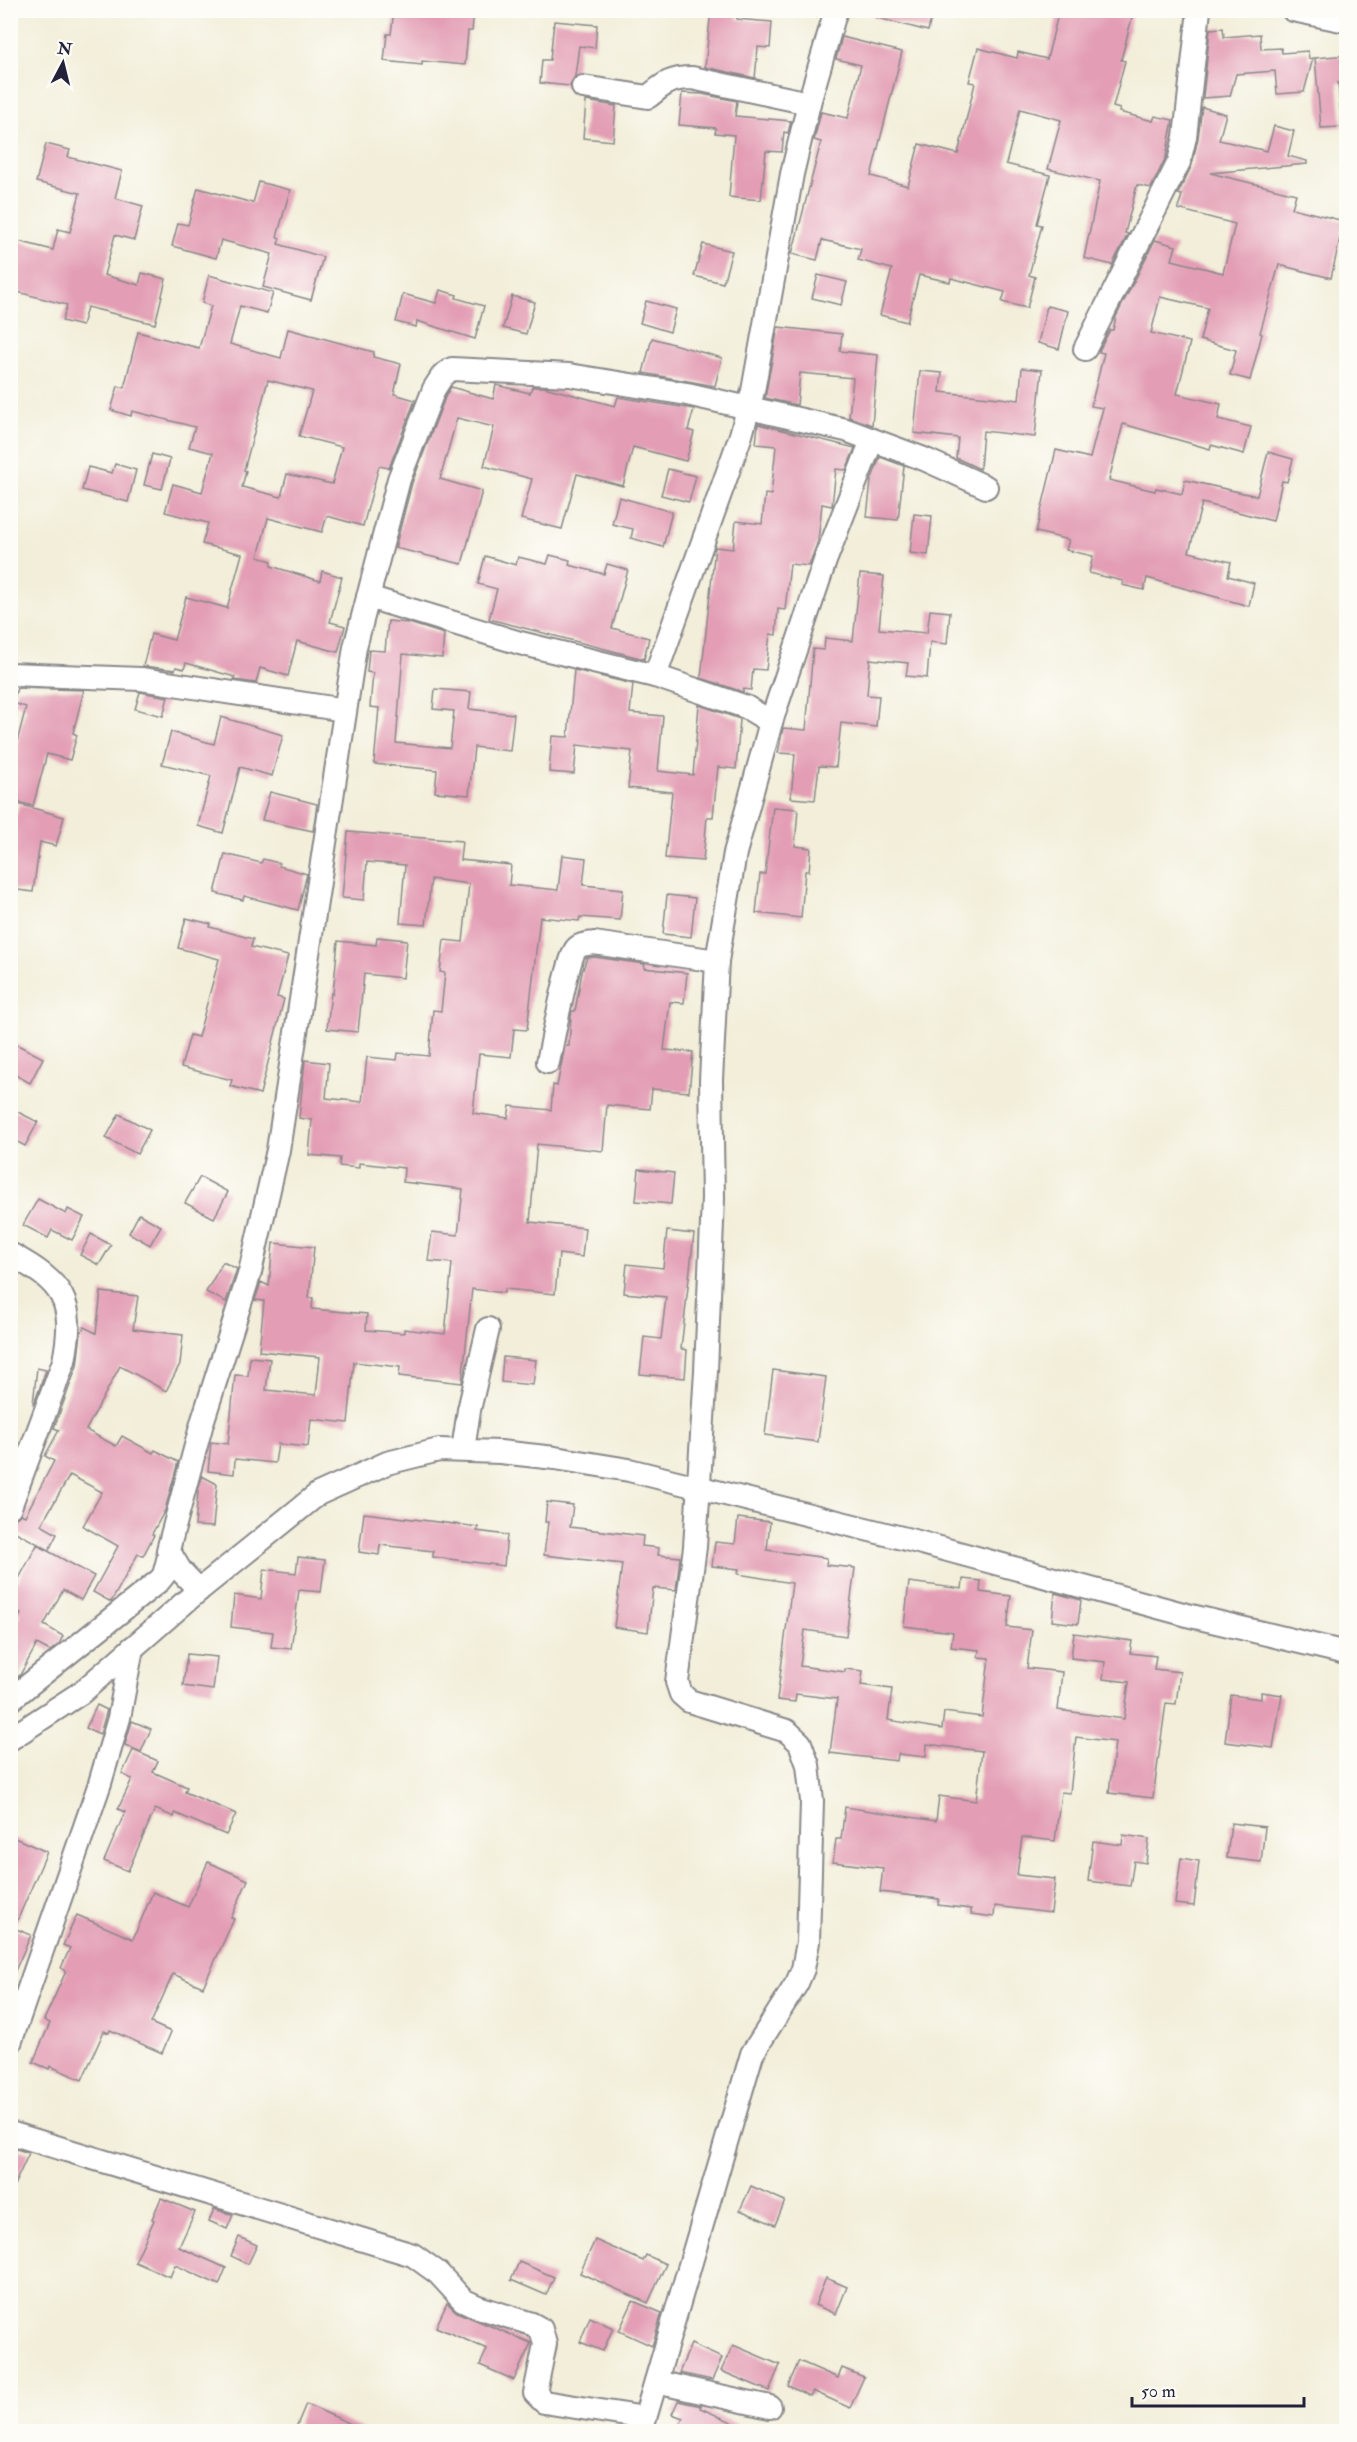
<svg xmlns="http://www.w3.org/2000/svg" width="1357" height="2442" font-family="'IM FELL Double Pica',serif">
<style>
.building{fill:#e39eb5;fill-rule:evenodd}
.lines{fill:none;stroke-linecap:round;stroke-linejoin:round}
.street-casing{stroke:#8a888a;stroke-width:26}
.street{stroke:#fff;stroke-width:22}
</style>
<rect width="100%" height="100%" fill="#fdfcf7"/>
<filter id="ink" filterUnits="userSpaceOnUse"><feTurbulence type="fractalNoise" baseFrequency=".0167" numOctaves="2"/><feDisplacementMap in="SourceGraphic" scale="12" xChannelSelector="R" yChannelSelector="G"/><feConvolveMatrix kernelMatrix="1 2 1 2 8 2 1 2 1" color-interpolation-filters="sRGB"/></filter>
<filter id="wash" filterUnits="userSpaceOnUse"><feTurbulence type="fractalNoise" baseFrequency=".008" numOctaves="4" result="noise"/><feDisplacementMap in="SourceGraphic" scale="24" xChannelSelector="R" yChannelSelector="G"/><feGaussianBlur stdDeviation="1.35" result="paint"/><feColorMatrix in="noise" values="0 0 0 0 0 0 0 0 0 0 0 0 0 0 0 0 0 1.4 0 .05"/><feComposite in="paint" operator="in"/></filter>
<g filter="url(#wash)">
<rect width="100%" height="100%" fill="#f2eed9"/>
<g id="blocks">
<g class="building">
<polygon points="394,10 474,10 472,31 468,31 465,65 422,61 422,65 384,61 387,34 391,34"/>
<polygon points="711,10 738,10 737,19 772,22 770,48 758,47 755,78 705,67"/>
<polygon points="875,10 933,10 928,31 874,17"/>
<polygon points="1059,10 1134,10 1121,60 1125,61 1113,107 1120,109 1119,112 1153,121 1155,116 1173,120 1166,157 1151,188 1137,185 1125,233 1128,234 1112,265 1084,258 1100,181 1048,169 1061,120 1020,109 1006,164 1050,175 1037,224 1042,225 1029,275 1035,277 1027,308 1002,302 1005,292 951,278 950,282 919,275 907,322 880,315 892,269 858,260 861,249 822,240 817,260 792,254 821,142 814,140 821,112 848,118 861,65 836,59 842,37 902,52 871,176 908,186 919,144 958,154 975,83 969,82 978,48 1017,58 1018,52 1047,59"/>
<polygon points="554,21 597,25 595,48 579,46 575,76 570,86 540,83 542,60 550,60"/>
<polygon points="1223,28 1224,37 1260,34 1261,49 1281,48 1282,53 1308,51 1309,59 1313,58 1304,92 1277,94 1275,71 1236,74 1230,96 1203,98 1210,29"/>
<polygon points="1347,55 1347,83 1338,83 1342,127 1321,128 1315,58"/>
<polygon points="682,93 702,94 737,101 735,116 791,121 788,133 784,132 782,152 766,151 761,200 729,197 734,135 715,133 716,128 679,125"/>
<polygon points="586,101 616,106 613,141 583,138"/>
<polygon points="1202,107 1226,114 1219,140 1267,151 1274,126 1294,131 1288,156 1307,161 1307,164 1210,173 1296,194 1292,208 1344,221 1331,278 1279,265 1260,333 1262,334 1250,380 1230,375 1236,350 1200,340 1208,308 1160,297 1151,333 1190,342 1177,394 1221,404 1218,419 1251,427 1244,454 1211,445 1210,449 1123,424 1109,480 1155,491 1156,488 1182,494 1185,480 1257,496 1268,452 1293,459 1287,482 1282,481 1273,521 1202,503 1189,552 1231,562 1228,576 1254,583 1249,606 1147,578 1144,590 1122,585 1123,581 1089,573 1093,556 1066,550 1069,540 1036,532 1056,450 1090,458 1103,408 1091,406 1104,353 1099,352 1100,349 1110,330 1113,330 1116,317 1155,240 1176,246 1172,260 1223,273 1235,224 1178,209 1182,195 1178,194 1192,165 1198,138"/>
<polygon points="46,144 70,150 68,157 122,171 115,198 143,206 134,240 115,235 104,275 139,285 142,273 166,279 155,324 87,307 82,326 62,321 67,305 10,290 10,239 53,250 58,229 70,232 80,193 36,182"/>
<polygon points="259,182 290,190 277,237 280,238 278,244 323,257 311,300 263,287 272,254 221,240 216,258 172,246 178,223 188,225 198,188 253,203"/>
<polygon points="703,244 732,251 723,283 694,276"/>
<path d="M209,275L273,293L267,313L240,306L230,344L281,358L288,329L374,352L373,357L401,364L394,394L415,400L389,468L379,466L363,526L327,516L322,532L268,518L258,557L272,561L271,566L320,581L322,571L342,577L330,622L345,626L338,652L297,641L288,676L260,668L256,683L234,680L235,677L186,663L184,669L176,667L175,670L143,666L151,634L174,640L186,597L227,608L242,554L202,544L208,523L165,512L173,484L202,492L213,453L189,447L195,427L132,411L131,416L111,410L118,386L124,388L138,332L199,348L211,306L202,303ZM268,380L312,391L299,436L342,447L332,484L287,474L281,497L242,487L246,471L244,470Z"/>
<polygon points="818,275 847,282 841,305 812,298"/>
<polygon points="440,290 457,295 456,298 484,306 475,339 417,321 416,327 396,322 403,294 436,303"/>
<polygon points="512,296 535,302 526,334 503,328"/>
<polygon points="646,301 676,309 670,332 640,323"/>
<polygon points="1047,306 1068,311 1059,349 1038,343"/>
<polygon points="778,327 842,334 840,351 878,355 872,425 849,417 853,378 800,373 797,405 765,398"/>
<polygon points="652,338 722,358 715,386 643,373"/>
<polygon points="1022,368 1042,370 1035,437 983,431 980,469 956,458 958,438 914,433 920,371 942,373 940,392 1019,400"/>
<polygon points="496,385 530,393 532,387 544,387 615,406 618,397 694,409 688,430 694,432 686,461 633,447 623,486 577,474 562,529 521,519 532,479 484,466 494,427 457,418 440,479 482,491 462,564 395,548 412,483 446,395 451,387 493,399"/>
<polygon points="758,424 855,448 846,470 836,469 832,506 822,504 818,541 809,566 790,564 785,610 778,609 776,635 770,634 766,670 753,669 751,690 743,689 743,692 701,678 715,547 733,549 736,521 762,524 765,494 771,495 776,446 756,444"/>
<polygon points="152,454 170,459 162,489 144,485"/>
<polygon points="880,457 904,466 898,520 867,517 871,481"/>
<polygon points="115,464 136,470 128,502 82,490 88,467 112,473"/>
<polygon points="668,469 696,476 689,502 661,495"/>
<polygon points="619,497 672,512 663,547 631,538 633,529 612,524"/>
<polygon points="914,514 932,516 928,555 910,553"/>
<polygon points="550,555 570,560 569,565 604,574 607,564 628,570 612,628 649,638 644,659 489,619 497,589 478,584 485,556 516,565 518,557 547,564"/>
<polygon points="860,574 884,576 879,629 927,633 930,610 950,612 947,644 930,642 927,678 906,676 908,663 870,659 867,695 879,696 876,727 841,723 836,767 819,766 815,800 791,798 795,754 778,753 783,728 806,730 813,649 824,650 825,638 853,641"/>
<polygon points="388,621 409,623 444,634 442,658 403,654 396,743 450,748 454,711 433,709 435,689 471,692 469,709 514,714 510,751 474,747 469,795 435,792 437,770 374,764 379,708 370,707 373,673 367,672 369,650 385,651"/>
<polygon points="574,670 633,684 630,713 663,716 658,771 693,775 699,705 740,719 736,769 718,767 713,817 707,817 703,861 665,858 672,792 628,788 632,751 577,745 574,774 549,772 552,736 568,737"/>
<polygon points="17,688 84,690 73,733 77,735 70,760 47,754 33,806 10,800 10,769 26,707 13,703"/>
<polygon points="140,692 168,697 163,716 135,709"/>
<polygon points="221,717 283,735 272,776 240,767 223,833 198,826 211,776 162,764 171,732 214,744"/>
<polygon points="270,792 317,804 313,831 262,820"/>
<polygon points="19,804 64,817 56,846 40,842 33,892 10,889 10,836"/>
<polygon points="773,807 798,809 795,846 811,848 809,871 805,871 801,918 756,913 760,874 765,874"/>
<polygon points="348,832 462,841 460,860 511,865 509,885 558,890 562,855 586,858 583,885 623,889 620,920 580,917 579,921 540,917 527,1030 514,1029 511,1057 479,1054 473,1113 508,1118 510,1106 551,1110 553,1085 557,1086 565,1046 569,1046 571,1016 572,1011 575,1011 582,972 587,958 594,957 645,964 644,968 687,973 684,1003 670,1002 664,1050 693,1052 689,1092 652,1089 650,1109 607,1105 603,1151 537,1144 530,1222 585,1228 582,1257 559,1254 555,1294 505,1289 504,1293 472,1289 462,1383 399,1376 400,1367 354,1362 348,1423 311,1419 308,1447 278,1444 275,1463 235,1459 234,1474 208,1471 211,1442 228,1444 235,1375 248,1376 250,1357 270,1359 266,1390 316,1395 320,1357 259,1351 264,1301 255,1300 261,1282 269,1286 273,1243 314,1247 309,1298 313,1298 312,1309 367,1314 366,1330 404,1333 404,1329 445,1334 452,1263 428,1261 432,1232 458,1235 463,1189 403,1182 404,1168 359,1163 359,1168 339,1166 340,1158 309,1155 312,1120 299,1118 305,1060 329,1063 326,1098 362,1102 367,1057 397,1060 398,1053 429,1056 433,1010 441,1011 445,973 440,972 444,940 463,942 469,884 431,879 426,925 400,923 405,865 367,862 364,900 342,898"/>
<polygon points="225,854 261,863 263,859 279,863 279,866 307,874 298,910 244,896 243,900 215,893"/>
<polygon points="667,895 695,898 691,937 663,934"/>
<polygon points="186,918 211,924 210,927 253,939 251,947 288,956 277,997 284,999 260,1094 230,1086 232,1080 181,1067 190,1035 198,1037 219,959 178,948"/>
<polygon points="377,937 407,940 403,978 364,974 358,1032 327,1029 331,993 333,994 338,941 376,945"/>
<polygon points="10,1041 43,1058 30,1083 10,1072"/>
<polygon points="10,1108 38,1122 25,1146 10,1138"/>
<polygon points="119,1114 150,1130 137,1154 106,1138"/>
<polygon points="639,1169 674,1173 671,1204 636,1201"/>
<polygon points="200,1177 228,1192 214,1218 185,1203"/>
<polygon points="38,1199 66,1214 68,1209 84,1217 72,1240 52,1230 48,1238 23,1225"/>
<polygon points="139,1214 161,1226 150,1245 129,1233"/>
<polygon points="667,1231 694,1234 681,1349 687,1350 685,1378 640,1374 644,1337 661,1339 666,1297 624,1293 627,1264 663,1268"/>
<polygon points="91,1234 111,1245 99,1265 80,1255"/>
<polygon points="223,1262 237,1269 226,1302 206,1292"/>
<polygon points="101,1292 138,1296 133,1329 183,1335 180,1364 166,1391 120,1366 86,1430 116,1446 122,1436 153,1453 155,1450 178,1462 165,1510 152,1534 154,1535 143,1556 138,1554 111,1602 93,1592 118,1546 83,1526 102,1492 70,1475 41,1525 57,1534 49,1550 10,1529 13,1520 21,1514 25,1516 54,1461 45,1456 59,1430 54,1428 77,1366 81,1333 84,1327 96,1333"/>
<polygon points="503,1357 536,1360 533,1385 501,1382"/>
<polygon points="37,1368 46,1370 34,1404 33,1404"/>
<polygon points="773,1370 826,1377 818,1442 765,1435"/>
<polygon points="202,1476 217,1484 213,1527 195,1526 198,1491"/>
<polygon points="547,1502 573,1505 570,1527 643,1536 642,1546 659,1548 658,1555 680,1557 676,1590 653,1588 648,1632 614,1627 622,1564 544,1555 548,1522 545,1522"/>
<polygon points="364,1513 478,1527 477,1531 507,1535 504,1566 433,1557 433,1551 380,1545 379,1555 359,1552"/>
<polygon points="738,1518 770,1522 767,1550 827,1558 826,1565 855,1568 846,1636 805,1630 800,1666 845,1672 845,1669 863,1671 861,1685 892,1689 888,1720 942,1729 944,1712 982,1717 989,1658 978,1657 979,1650 951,1647 953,1632 904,1626 909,1582 962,1589 963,1579 981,1581 980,1592 1011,1596 1007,1627 1032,1630 1027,1668 1062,1672 1058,1710 1124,1719 1129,1682 1103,1679 1105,1662 1071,1658 1074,1633 1132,1641 1130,1653 1156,1656 1154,1669 1180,1672 1176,1704 1166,1703 1153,1798 1109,1793 1115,1742 1076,1737 1070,1793 1061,1792 1055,1841 1022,1837 1017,1875 1055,1879 1051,1913 995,1906 994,1917 971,1914 971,1909 938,1905 939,1899 880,1892 883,1868 833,1862 836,1839 841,1839 845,1807 936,1821 939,1796 976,1801 982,1751 927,1744 926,1757 898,1754 897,1761 830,1753 837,1699 796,1694 795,1702 777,1700 792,1583 738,1574 739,1569 712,1566 715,1542 735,1544"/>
<polygon points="37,1545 94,1576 81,1600 63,1590 44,1625 63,1636 59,1644 50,1651 37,1644 20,1675 10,1682 10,1633 21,1614 10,1608 10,1579 17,1582"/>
<polygon points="298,1557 325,1560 321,1592 299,1590 291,1649 271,1647 273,1632 231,1627 234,1595 261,1599 264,1569 296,1573"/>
<polygon points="1055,1593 1081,1600 1078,1624 1052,1621"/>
<polygon points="187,1654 217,1657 213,1690 183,1686"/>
<polygon points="1261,1692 1282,1695 1273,1748 1225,1742 1231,1695 1261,1699"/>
<polygon points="97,1705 107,1710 100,1734 86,1728"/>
<polygon points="132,1721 151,1729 141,1752 125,1745"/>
<polygon points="133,1750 158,1761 153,1772 187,1787 185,1792 236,1814 226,1835 175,1813 174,1817 155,1809 128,1871 104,1861 125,1812 118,1809 132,1779 122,1774"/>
<polygon points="1231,1823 1265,1827 1261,1862 1227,1858"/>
<polygon points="1123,1835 1149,1839 1146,1863 1134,1861 1130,1886 1088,1881 1093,1841 1122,1845"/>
<polygon points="10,1836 47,1852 14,1928 31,1935 10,1982"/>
<polygon points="1181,1858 1199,1861 1194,1906 1175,1904"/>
<polygon points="208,1862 248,1880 231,1918 234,1919 203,1987 173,1974 151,2023 171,2032 162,2053 110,2030 109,2033 104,2031 82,2080 50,2066 49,2069 33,2062 50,2023 44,2020 66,1971 61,1968 70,1948 63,1945 77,1915 133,1939 153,1892 188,1907"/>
<polygon points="10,2147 29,2153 10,2194"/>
<polygon points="751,2186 785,2201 775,2225 740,2210"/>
<polygon points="161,2198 195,2212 179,2247 226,2268 219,2285 175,2265 170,2277 135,2262 154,2220 152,2219"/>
<polygon points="214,2209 233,2215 227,2229 209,2221"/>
<polygon points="239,2237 257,2245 248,2264 231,2256"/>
<polygon points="595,2240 643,2261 646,2255 666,2264 648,2303 580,2273"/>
<polygon points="519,2262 554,2277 546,2295 511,2280"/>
<polygon points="826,2278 847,2287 836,2314 815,2305"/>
<polygon points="633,2301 662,2313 652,2346 619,2331"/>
<polygon points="447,2303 457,2312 531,2343 514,2380 480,2365 487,2349 436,2327"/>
<polygon points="590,2317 613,2328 603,2351 580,2342"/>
<polygon points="691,2344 722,2358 712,2380 679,2373"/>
<polygon points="733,2345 780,2365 769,2391 721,2371"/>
<polygon points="799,2361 838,2378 842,2368 864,2377 850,2408 813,2391 810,2396 788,2386"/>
<polygon points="678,2401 701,2406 700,2408 754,2432 677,2432 683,2418 672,2414"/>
<polygon points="306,2404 369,2432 294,2432"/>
</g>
</g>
</g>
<g filter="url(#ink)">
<use href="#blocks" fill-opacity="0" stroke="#8a888a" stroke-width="1.5"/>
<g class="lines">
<defs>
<g id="street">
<polyline points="1293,10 1346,21"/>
<path d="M583,87L648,97C664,84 670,78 692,78L809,103"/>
<polyline points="1085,349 1179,162 1185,137 1199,10"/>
<polyline points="368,597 520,643 655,676"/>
<polyline points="10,674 141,679 345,710"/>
<polyline points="771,722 825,561 872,440"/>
<path d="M548,1062C552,1044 568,958 576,949C580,944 588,944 594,943L717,961"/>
<path d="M10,1254C63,1283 76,1300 64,1361L10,1507"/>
<polyline points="463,1450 469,1410 488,1329"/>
<polyline points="199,1590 180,1570 168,1550 202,1423 250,1272 278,1150 355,647 399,479 434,389 443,375 452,369 569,375 687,394 846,430 924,459 986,487"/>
<polyline points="10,1700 160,1580 164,1575 169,1556"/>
<polyline points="10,1739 82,1692 199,1590 318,1494 387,1463 439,1450 500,1452 555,1458 629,1470 918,1542 1187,1615 1346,1653"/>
<polyline points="10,2043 100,1783 119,1718 132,1648"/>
<polyline points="10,2133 413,2255 438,2273 463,2300 478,2307 532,2324 541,2329 545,2344 535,2393 544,2402 645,2418"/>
<polyline points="656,2382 770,2407"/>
<polyline points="641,2432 752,2054 797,1983 803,1969 808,1942 812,1801 808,1765 800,1743 787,1731 689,1701 681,1694 677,1682 695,1547 706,1371 713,1198 711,1080 717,961 735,853 771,722 746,707 655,676 741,435 753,391 792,174 809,103 836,10"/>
</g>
</defs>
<use href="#street" class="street-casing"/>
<use href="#street" class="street"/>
</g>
</g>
<rect width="1357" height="2442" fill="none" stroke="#fdfcf7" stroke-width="36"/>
<g transform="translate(63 63) rotate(7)" stroke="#fdfcf7" stroke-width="4.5" paint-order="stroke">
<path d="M0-4.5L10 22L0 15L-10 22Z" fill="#22223b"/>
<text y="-9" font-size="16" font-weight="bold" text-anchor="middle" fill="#22223b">N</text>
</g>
<path d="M1132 2397v9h172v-9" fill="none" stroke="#22223b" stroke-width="3"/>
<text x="1141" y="2397" font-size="18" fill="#22223b" stroke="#fdfcf7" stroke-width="4.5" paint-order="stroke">50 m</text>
</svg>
